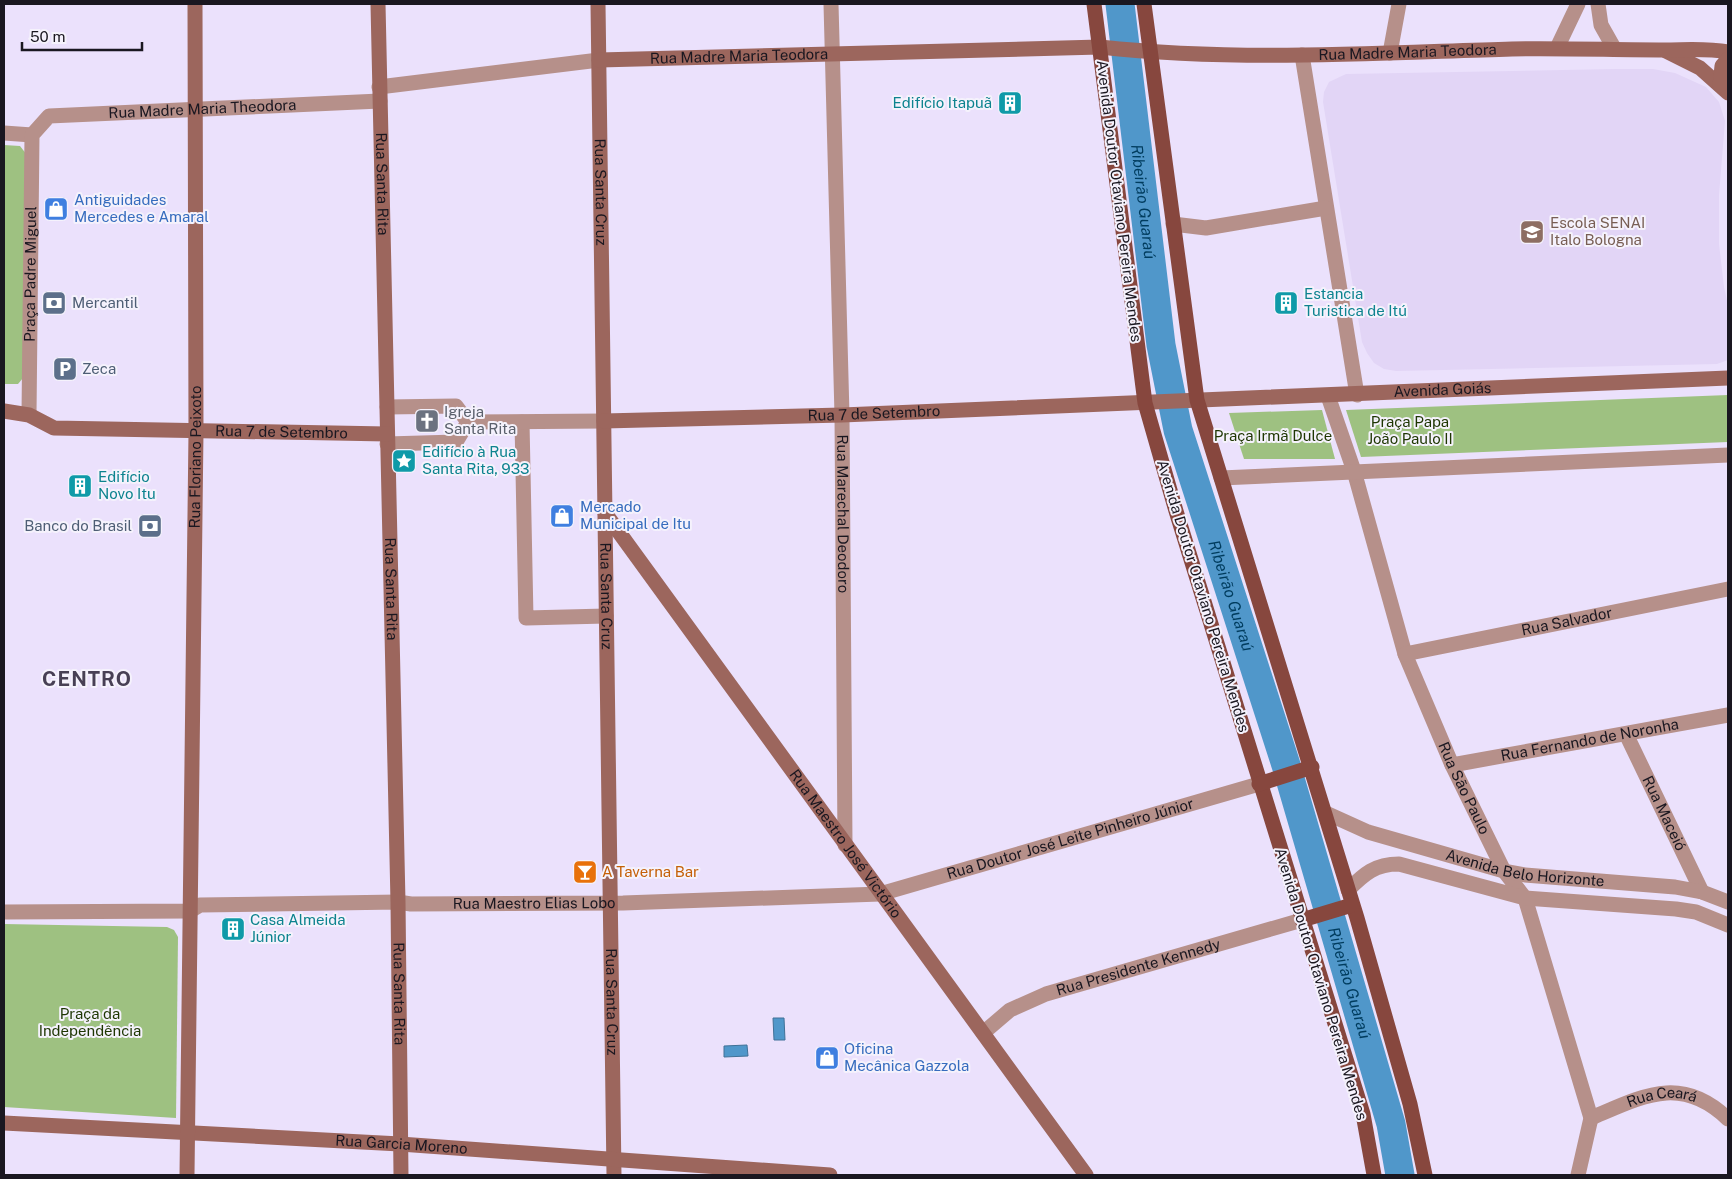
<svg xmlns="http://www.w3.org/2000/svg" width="1732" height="1179" font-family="'Public Sans',sans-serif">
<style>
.built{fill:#e2d5f6}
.green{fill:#9ec181}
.water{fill:#5097ca;stroke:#407197}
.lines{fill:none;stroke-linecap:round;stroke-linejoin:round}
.river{stroke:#5097ca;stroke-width:29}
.street{stroke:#b6908a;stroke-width:15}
.secondary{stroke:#9c665d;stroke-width:15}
.primary{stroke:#87473e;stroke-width:15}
.labels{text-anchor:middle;stroke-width:4;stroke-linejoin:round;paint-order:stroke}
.street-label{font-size:15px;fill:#1a1720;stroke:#f5f2fc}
.culture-label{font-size:15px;fill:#0d838f;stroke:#f5f2fc;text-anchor:start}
.shop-label{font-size:15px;fill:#366cbe;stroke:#f5f2fc;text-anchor:start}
.education-label{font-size:15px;fill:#785e54;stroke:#f5f2fc;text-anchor:start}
.service-label{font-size:15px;fill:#4e5e75;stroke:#f5f2fc;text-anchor:start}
.worship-label{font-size:15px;fill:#5b616d;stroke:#f5f2fc;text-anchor:start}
.park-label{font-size:15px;fill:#1e3602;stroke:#f5f2fc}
.food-label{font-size:15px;fill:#c56008;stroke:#f5f2fc;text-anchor:start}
.water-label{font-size:16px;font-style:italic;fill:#003c5e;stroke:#f5f2fc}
.district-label{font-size:20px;font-weight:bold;letter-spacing:1px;fill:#484055;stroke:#f5f2fc}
</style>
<rect width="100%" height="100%" fill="#ebe1fc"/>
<polygon class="built" points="1615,69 1653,69 1675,73 1706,87 1719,102 1725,121 1719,195 1719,244 1724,287 1728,305 1728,360 1717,364 1396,371 1384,369 1374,363 1367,353 1362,342 1323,102 1324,92 1329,82 1346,74"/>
<g class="green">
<polygon points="4,145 20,146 27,155 23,378 18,384 4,384"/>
<polygon points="1728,395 1728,442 1361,457 1346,410"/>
<polygon points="1322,410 1335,459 1244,459 1229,413"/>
<polygon points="4,924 167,927 174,930 178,937 176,1118 4,1107"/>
</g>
<g class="water">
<polygon points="773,1018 784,1018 785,1040 774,1040"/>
<polygon points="747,1045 748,1056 724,1057 724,1046"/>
</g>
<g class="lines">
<path class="river" id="s1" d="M1120,4L1161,345L1178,430L1286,765L1391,1124L1400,1175"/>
<g class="street">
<path id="s2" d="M831,4L842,415L845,845"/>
<polyline points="1598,4 1601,25 1614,48"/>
<polyline points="1557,48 1578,4"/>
<polyline points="1390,53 1399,4"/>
<polyline points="1302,55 1357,395"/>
<polyline points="379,87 599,60"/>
<polyline points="4,133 32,135"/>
<polyline points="1173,224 1206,228 1326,208"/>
<path id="s3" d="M1328,396L1354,471L1405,654L1452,765L1504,871L1525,898L1591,1118L1578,1175"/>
<polyline points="387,407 456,406 468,422"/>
<path id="s4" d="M29,415L32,135L49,116L380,101"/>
<polyline points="522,422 526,618 606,616"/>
<polyline points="387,444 456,442 468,422 604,421"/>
<polyline points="1221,478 1728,455"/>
<path id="s5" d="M1405,654L1728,589"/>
<path id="s6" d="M1626,734L1702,892"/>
<path id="s7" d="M1452,765L1728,715"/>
<path id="s8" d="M1326,813L1368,832L1504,871L1525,875L1675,887L1702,892L1728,902"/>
<path d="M1348,890C1364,874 1375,864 1399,864L1525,898L1676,909L1696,912L1728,925"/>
<path id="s9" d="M4,912L190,911L200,905L398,902L411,904L623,903L880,894L1259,784"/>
<path id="s10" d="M983,1033L1010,1010L1046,994L1302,920"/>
<path id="s11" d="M1591,1118C1643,1096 1681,1074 1728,1119"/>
</g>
<g class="secondary">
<path id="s12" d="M378,4L398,902L401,1175"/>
<path id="s13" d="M598,4L614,1175"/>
<polyline points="1666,51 1700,68 1728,93"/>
<path id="s14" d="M599,60L1100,47C1237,62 1375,53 1512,49C1563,48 1614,50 1664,50C1686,50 1706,48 1728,52"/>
<polyline points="1720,85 1722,66 1728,59"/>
<path id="s15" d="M4,411L29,415L54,428L387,434"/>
<path id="s16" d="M604,421L842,415L1728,378"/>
<path id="s17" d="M605,513L1086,1175"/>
<path id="s18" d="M4,1123L400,1144L830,1175"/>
<path id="s19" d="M187,1175L196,432L195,4"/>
</g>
<g class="primary">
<polyline points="1094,4 1145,403 1176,511 1363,1114 1374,1175"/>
<polyline points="1144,4 1197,400 1357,918 1410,1104 1425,1175"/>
<polyline points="1259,784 1312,767"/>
<polyline points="1302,920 1352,905"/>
</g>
</g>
<defs>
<symbol id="building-square" viewBox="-11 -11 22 22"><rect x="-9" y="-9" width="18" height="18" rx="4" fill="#0f9aa8" stroke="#f5f2fc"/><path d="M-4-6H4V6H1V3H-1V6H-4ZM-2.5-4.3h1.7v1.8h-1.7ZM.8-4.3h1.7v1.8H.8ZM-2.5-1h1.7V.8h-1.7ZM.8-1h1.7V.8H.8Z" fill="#fff"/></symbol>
<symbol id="shop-square" viewBox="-11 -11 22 22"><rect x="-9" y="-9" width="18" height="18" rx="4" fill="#3f7fe0" stroke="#f5f2fc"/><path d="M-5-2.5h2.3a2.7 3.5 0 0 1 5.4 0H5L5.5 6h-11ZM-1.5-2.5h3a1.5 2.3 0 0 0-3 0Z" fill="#fff"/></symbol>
<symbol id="university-square" viewBox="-11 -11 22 22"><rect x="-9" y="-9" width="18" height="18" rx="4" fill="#8d6e63" stroke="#f5f2fc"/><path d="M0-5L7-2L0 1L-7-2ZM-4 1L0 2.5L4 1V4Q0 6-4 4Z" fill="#fff"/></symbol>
<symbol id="bank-square" viewBox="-11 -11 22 22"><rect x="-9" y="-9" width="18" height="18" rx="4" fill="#5c6f8a" stroke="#f5f2fc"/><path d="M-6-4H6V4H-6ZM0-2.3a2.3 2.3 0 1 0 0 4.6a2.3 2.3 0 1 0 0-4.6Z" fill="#fff"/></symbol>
<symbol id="parking-square" viewBox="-11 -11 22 22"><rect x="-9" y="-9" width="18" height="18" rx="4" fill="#5c6f8a" stroke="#f5f2fc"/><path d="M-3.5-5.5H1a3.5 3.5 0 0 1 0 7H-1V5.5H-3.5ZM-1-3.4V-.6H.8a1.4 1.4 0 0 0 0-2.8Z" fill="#fff"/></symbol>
<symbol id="church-square" viewBox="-11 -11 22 22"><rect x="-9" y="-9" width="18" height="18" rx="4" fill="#6b7280" stroke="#f5f2fc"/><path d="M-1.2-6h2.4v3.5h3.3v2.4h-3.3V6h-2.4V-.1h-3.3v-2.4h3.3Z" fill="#fff"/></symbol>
<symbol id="sight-square" viewBox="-11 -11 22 22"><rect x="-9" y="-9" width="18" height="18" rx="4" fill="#0f9aa8" stroke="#f5f2fc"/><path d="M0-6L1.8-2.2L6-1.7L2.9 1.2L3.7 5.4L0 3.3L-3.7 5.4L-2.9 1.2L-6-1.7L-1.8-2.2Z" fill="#fff"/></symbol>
<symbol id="bar-square" viewBox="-11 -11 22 22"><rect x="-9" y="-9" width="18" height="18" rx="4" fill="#e8710a" stroke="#f5f2fc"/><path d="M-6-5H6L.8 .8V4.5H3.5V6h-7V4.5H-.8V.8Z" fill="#fff"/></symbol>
</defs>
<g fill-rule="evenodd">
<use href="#building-square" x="996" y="89" width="28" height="28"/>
<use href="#shop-square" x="42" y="195" width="28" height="28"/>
<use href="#university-square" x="1518" y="218" width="28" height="28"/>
<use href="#bank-square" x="40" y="289" width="28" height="28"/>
<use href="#building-square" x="1272" y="289" width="28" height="28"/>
<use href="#parking-square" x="51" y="355" width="28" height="28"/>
<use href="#church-square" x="413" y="407" width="28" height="28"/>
<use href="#sight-square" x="390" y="447" width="28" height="28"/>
<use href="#building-square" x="66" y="472" width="28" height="28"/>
<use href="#shop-square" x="548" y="502" width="28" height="28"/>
<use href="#bank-square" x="136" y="512" width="28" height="28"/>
<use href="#bar-square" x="571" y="858" width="28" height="28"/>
<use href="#building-square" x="219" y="915" width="28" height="28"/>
<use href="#shop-square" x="813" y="1044" width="28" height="28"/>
</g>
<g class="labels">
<g class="street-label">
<text dy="5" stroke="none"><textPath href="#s14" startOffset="809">Rua Madre Maria Teodora</textPath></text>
<text dy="5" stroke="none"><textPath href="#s14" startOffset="140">Rua Madre Maria Teodora</textPath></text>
<text dy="5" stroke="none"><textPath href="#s4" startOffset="459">Rua Madre Maria Theodora</textPath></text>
<text dy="5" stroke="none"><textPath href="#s12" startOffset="180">Rua Santa Rita</textPath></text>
<text dy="5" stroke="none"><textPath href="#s13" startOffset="188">Rua Santa Cruz</textPath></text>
<text transform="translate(1119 201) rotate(83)" y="5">Avenida Doutor Otaviano Pereira Mendes</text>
<text dy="5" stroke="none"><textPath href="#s4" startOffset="141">Praça Padre Miguel</textPath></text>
<text dy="5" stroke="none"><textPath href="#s16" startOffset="839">Avenida Goiás</textPath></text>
<text dy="5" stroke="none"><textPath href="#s16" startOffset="270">Rua 7 de Setembro</textPath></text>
<text dy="5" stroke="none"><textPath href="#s15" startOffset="281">Rua 7 de Setembro</textPath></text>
<text dy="5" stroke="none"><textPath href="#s19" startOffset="718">Rua Floriano Peixoto</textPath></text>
<text dy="5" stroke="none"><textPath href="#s2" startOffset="510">Rua Marechal Deodoro</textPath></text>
<text dy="5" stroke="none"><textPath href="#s12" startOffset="585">Rua Santa Rita</textPath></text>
<text transform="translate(1203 596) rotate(73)" y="5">Avenida Doutor Otaviano Pereira Mendes</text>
<text dy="5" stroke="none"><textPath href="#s13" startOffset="592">Rua Santa Cruz</textPath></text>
<text dy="5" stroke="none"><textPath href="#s5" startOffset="165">Rua Salvador</textPath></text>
<text dy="5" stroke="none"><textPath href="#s7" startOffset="140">Rua Fernando de Noronha</textPath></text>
<text dy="5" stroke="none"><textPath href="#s3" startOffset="416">Rua São Paulo</textPath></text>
<text dy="5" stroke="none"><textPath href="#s6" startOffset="88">Rua Maceió</textPath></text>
<text dy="5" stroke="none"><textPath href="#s9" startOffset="1076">Rua Doutor José Leite Pinheiro Júnior</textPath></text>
<text dy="5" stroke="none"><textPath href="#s17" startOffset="409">Rua Maestro José Victório</textPath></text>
<text dy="5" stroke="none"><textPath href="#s8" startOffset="208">Avenida Belo Horizonte</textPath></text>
<text dy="5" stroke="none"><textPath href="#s9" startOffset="532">Rua Maestro Elias Lobo</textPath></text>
<text dy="5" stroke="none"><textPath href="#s10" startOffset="171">Rua Presidente Kennedy</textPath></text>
<text transform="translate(1321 984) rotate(73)" y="5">Avenida Doutor Otaviano Pereira Mendes</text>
<text dy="5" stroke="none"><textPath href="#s12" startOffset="990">Rua Santa Rita</textPath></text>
<text dy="5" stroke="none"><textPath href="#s13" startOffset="998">Rua Santa Cruz</textPath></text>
<text dy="5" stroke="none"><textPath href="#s11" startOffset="75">Rua Ceará</textPath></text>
<text dy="5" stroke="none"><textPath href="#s18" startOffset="398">Rua Garcia Moreno</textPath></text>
</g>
<g class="culture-label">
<text x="992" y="108" text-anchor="end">Edifício Itapuã</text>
<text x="1304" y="299">Estancia<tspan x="1304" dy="17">Turistica de Itú</tspan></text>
<text x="422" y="457">Edifício à Rua<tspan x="422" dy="17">Santa Rita, 933</tspan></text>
<text x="98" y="482">Edifício<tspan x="98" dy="17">Novo Itu</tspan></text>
<text x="250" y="925">Casa Almeida<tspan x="250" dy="17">Júnior</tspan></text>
</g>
<g class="shop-label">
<text x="74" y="205">Antiguidades<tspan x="74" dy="17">Mercedes e Amaral</tspan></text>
<text x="580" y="512">Mercado<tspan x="580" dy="17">Municipal de Itu</tspan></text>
<text x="844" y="1054">Oficina<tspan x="844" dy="17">Mecânica Gazzola</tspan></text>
</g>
<g class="education-label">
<text x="1550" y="228">Escola SENAI<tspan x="1550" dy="17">Italo Bologna</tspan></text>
</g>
<g class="service-label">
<text x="72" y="308">Mercantil</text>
<text x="82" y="374">Zeca</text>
<text x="132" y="531" text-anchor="end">Banco do Brasil</text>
</g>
<g class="worship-label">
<text x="444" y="417">Igreja<tspan x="444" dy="17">Santa Rita</tspan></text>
</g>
<g class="park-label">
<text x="1410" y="427">Praça Papa<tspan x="1410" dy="17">João Paulo II</tspan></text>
<text x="1273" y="441">Praça Irmã Dulce</text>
<text x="90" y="1019">Praça da<tspan x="90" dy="17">Independência</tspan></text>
</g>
<g class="food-label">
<text x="602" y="877">A Taverna Bar</text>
</g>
<g class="water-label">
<text dy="6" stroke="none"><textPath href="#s1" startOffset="199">Ribeirão Guaraú</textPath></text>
<text dy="6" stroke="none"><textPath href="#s1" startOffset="604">Ribeirão Guaraú</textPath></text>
<text dy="6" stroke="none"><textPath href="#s1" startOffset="1009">Ribeirão Guaraú</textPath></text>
</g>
<g class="district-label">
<text x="87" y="686">CENTRO</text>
</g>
</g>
<rect width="1732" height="1179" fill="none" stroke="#1a1720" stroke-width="10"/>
<path d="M22 42v8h120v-8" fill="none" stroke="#1a1720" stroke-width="2.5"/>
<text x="30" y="42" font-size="15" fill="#1a1720" stroke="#f5f2fc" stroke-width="4" paint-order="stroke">50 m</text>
</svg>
